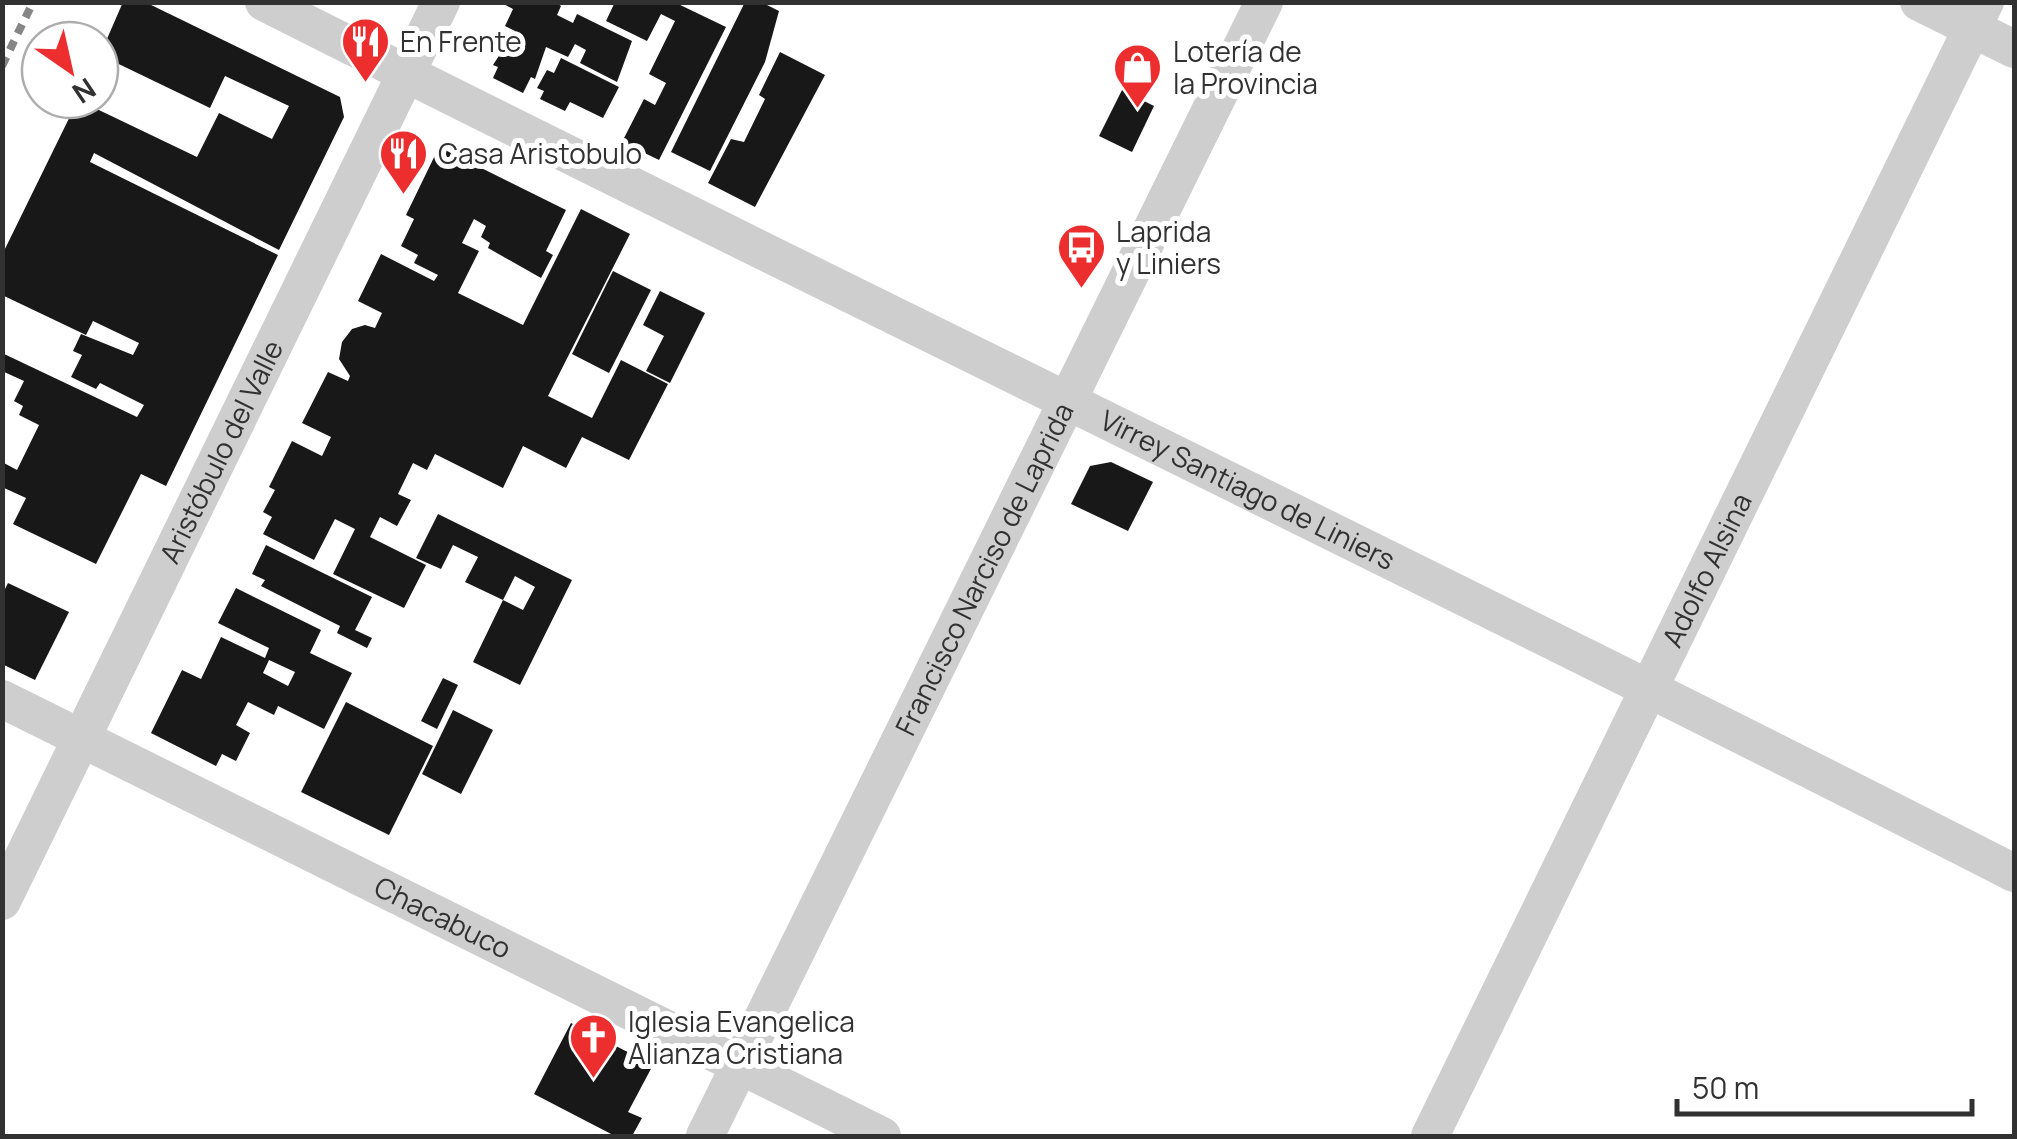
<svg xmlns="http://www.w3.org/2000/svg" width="2017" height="1139" font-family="Manrope,sans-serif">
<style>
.building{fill:#181818;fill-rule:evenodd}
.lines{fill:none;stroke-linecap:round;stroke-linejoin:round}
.minor{stroke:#cecece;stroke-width:38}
.rail{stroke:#868686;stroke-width:8;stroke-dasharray:10 8;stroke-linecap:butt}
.labels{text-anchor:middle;stroke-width:10;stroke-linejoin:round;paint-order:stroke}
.poi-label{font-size:28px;fill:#313131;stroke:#fff;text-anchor:start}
.street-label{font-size:28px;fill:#313131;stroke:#fff}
</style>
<rect width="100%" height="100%" fill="#fff"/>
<g class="building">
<polygon points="123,2 145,2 340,97 344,117 279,250 94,153 90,162 278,255 166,486 141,474 96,564 13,524 26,498 2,487 2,462 17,470 39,425 19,415 23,406 14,401 24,381 2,371 2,353 137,417 144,405 100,383 96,389 71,377 82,355 73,351 81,334 133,355 139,343 93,321 86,335 2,295 2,255 78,100 197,157 219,113 272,139 289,106 225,76 210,108 100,55"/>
<polygon points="500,2 555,2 561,6 557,15 573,23 577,14 632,41 617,82 580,63 586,50 575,44 568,57 546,47 535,79 531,77 523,93 493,78 498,67 493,65 515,31 505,26 513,9"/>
<polygon points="615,2 674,2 726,27 659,160 622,142 644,99 655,105 666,83 649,74 675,21 661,14 647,41 606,21"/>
<polygon points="745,2 761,2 779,11 765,62 710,171 671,152"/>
<polygon points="780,52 825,75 755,207 708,183 731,139 744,142 765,99 759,95"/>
<polygon points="561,58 619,87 603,118 570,102 565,111 540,99 544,91 537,88 547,70 554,73"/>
<polygon points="1122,90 1154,106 1132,152 1099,136"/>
<polygon points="439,147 566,210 546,251 553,255 541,278 488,248 490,243 481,237 486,226 474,219 462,243 479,251 458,293 523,325 581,209 630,234 548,396 592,418 621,360 668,384 629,460 582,437 566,468 523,446 503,488 435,454 427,470 413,463 398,494 411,500 397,526 380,517 370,537 426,565 404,608 333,574 355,529 335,519 314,560 263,534 272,517 263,512 275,490 269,487 292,441 322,456 331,437 302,423 328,372 348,381 350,376 339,359 342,342 352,329 365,325 375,328 382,313 358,301 381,254 434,281 438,275 414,263 418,255 401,246 414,219 406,215"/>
<polygon points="613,271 651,290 609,373 572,354"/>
<polygon points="660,291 705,313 670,383 646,371 664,336 643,325"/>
<polygon points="1111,462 1153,482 1128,531 1071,504 1090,466"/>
<path d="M438,514L572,580L520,685L473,662L503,600L465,582L478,557L453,545L441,569L416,558ZM515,576L535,587L523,610L503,600Z"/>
<polygon points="266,545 372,597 355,630 372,638 367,648 337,633 340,626 261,586 265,580 252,574"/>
<polygon points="8,583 69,612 35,680 2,664 2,595"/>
<path d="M236,588L321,630L310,653L352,673L324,729L278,706L274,715L248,702L236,725L250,733L236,761L222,754L216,766L151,733L182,670L201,679L221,637L265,658L269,648L218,623ZM269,660L295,672L288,686L263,673Z"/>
<polygon points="443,678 458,685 437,729 421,721"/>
<polygon points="346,702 433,746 389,835 301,792"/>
<polygon points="453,710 493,730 461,794 422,774"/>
<polygon points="571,1023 653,1065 628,1112 642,1118 632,1136 615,1136 534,1094"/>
</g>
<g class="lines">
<g class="minor">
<path id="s1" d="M264,2C846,296 1434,577 2014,873"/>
<polyline points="1919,2 2014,49"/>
<path id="s2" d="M2,699L882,1136"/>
<path id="s3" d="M2,901L441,2"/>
<path id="s4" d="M705,1136L1264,2"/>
<path id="s5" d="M1430,1136L1985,2"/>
</g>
<polyline class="rail" points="2,66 33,2"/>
</g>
<defs>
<symbol id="restaurant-pin" viewBox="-11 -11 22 30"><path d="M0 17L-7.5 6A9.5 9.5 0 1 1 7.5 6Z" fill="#ed2e2f" stroke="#fff"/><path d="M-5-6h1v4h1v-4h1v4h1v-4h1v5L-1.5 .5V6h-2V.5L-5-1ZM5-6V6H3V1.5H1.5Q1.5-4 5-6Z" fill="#fff"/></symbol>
<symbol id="shop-pin" viewBox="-11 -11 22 30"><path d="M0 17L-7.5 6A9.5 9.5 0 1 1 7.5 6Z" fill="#ed2e2f" stroke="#fff"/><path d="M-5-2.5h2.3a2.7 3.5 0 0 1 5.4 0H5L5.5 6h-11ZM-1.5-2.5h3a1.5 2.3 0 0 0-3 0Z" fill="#fff"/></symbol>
<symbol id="bus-pin" viewBox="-11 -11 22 30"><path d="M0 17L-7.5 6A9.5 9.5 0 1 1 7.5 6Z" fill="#ed2e2f" stroke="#fff"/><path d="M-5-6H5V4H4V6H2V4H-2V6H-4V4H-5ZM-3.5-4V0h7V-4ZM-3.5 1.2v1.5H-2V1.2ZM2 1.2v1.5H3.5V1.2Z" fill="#fff"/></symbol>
<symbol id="church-pin" viewBox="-11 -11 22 30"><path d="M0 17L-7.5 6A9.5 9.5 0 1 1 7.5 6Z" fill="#ed2e2f" stroke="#fff"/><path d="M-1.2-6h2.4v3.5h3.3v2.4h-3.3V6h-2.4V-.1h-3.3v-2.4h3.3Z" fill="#fff"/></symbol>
</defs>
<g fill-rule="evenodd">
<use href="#restaurant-pin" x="338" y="14" width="55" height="75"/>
<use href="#shop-pin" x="1110" y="40" width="55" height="75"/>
<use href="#restaurant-pin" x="376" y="126" width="55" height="75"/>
<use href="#bus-pin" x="1054" y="220" width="55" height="75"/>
<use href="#church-pin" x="566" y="1010" width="55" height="75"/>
</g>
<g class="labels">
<g class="poi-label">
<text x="400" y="52">En Frente</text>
<text x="1173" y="62">Lotería de<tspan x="1173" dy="32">la Provincia</tspan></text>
<text x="438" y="164">Casa Aristobulo</text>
<text x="1116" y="242">Laprida<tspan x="1116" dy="32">y Liniers</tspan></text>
<text x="628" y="1032">Iglesia Evangelica<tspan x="628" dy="32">Alianza Cristiana</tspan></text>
</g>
<g class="street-label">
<text dy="10" stroke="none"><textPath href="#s3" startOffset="500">Aristóbulo del Valle</textPath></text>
<text dy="10" stroke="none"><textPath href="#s1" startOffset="1098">Virrey Santiago de Liniers</textPath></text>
<text dy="10" stroke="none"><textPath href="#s4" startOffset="632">Francisco Narciso de Laprida</textPath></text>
<text dy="10" stroke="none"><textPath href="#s5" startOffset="630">Adolfo Alsina</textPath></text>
<text dy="10" stroke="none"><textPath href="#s2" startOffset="492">Chacabuco</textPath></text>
</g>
</g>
<rect width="2017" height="1139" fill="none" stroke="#313131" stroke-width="10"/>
<g transform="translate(70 70) rotate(146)"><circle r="48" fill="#ffffff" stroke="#adadad" stroke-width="2.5"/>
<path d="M0-8L18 38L0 25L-18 38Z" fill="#ed2e2f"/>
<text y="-15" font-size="28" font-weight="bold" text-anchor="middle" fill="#313131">N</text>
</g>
<path d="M1677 1099v15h295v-15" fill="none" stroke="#313131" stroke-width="5"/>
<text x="1692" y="1099" font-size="30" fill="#313131" stroke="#ffffff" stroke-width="8" paint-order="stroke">50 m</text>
</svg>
